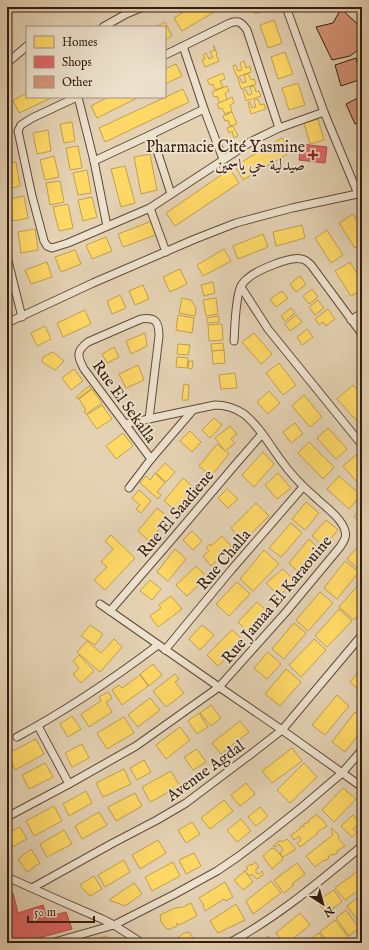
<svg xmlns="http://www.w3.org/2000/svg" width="369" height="950" font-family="'IM FELL English',Amiri,serif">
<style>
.homes{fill:#ffd966;stroke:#c2a04c}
.shops{fill:#e06666;stroke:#ad504c}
.building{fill:#d89677;stroke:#351b0e}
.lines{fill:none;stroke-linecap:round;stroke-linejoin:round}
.street-casing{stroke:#614937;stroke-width:9}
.street{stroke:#ede2ce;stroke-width:7}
.poi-dot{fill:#8f2418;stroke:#ede2ce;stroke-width:1.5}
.labels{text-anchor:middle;stroke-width:4;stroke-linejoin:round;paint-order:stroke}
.poi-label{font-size:16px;fill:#351b0e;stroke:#ede2ce;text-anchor:end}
.street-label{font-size:16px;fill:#351b0e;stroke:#ede2ce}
</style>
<rect width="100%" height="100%" fill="#e4d2b3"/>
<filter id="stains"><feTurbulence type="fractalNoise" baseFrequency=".005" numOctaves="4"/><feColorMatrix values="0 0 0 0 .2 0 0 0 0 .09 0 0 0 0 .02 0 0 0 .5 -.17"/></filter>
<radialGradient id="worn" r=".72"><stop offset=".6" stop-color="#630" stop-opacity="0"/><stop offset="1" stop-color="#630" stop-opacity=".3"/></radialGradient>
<g class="homes">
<polygon points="192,7 211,7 214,12 182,31 174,18"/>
<polygon points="252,7 267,7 268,9 255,14"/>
<polygon points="274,20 282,43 268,48 260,25"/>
<polygon points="165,22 172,36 165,40 165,27 155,27"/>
<polygon points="213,46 214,46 217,54 216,55 219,61 205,67 202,60 205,59 203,55 206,53 209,59 213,57 210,52 215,50"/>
<polygon points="285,52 293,74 278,79 271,57"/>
<polygon points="244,61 246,68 250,66 251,72 237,77 233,66 236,65 238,71 242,70 240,63"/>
<polygon points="176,64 182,76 165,84 165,69"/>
<polygon points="223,73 225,79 220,81 223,87 215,90 213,84 210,85 207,80"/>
<polygon points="248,74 251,80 254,79 256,84 241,89 238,78 240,78 242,83 246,82 244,75"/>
<polygon points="298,83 305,105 289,110 282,88"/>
<polygon points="227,86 229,91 225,93 227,99 220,103 217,96 214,97 212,92"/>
<polygon points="254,86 256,92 259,91 261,96 246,101 243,90 246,90 248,95 252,94 250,87"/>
<polygon points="183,89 189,102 105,142 99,128"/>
<polygon points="27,93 27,97 53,97 19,113 13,100"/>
<polygon points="108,97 139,97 97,118 91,106"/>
<polygon points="232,97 234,103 230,105 232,111 225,114 222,108 219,109 217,104"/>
<polygon points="258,99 260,105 264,104 266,109 251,114 248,103 250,102 252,108 256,107 254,100"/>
<polygon points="232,112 237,124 230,126 228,120 225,121 223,116"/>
<polygon points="318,119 324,140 310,144 304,123"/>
<polygon points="72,122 75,141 64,143 60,124"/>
<polygon points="233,126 238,136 234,138 232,131 229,133 227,128"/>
<polygon points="48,130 51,151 37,154 33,133"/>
<polygon points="282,138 291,152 243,180 235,166"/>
<polygon points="11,140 12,147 10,147 12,153 7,154 7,141"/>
<polygon points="78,146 82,168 70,170 66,148"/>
<polygon points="150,154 157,190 141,194 134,157"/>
<polygon points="54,156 59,177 45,180 40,160"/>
<polygon points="16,162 20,186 7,189 7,164"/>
<polygon points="125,166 135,203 121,207 111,169"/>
<polygon points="230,169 239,183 175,226 166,213"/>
<polygon points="87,170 91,193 78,195 73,173"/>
<polygon points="60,181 64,202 50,205 46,183"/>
<polygon points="24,196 28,218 13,221 9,199"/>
<polygon points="92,197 97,217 83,221 78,200"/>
<polygon points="68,204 73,228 59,231 53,207"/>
<polygon points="353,214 362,229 362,243 355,248 339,223"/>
<polygon points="152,221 158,234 123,247 118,234"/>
<polygon points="302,225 305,238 276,246 273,232"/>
<polygon points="35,229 38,250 21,253 18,232"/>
<polygon points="327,230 343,255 331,263 315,238"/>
<polygon points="263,234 268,247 238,259 233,246"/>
<polygon points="106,237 112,251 92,259 86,245"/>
<polygon points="224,249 231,261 203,276 197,265"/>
<polygon points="75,250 81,264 61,272 55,257"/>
<polygon points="362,254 362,265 357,257"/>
<polygon points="47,262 52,277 31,284 25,270"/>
<polygon points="350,262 362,281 362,290 351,296 335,271"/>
<polygon points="180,269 187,284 170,292 163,277"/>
<polygon points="300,276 306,284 296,292 290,284"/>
<polygon points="213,282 215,293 204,296 201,285"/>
<polygon points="143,285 149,299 135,305 129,291"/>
<polygon points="312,289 318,297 309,304 303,296"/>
<polygon points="282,291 288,298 276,307 270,299"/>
<polygon points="120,295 126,308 112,314 107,301"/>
<polygon points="182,298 191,300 196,308 195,316 179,313"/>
<polygon points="216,298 218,314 206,316 203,300"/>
<polygon points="318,300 324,308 315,315 309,307"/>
<polygon points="291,308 295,313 285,321 281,316"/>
<polygon points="328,309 335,319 326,326 323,322 319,325 315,319"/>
<polygon points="85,310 91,324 63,337 57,323"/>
<polygon points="178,315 194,318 192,333 176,330"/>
<polygon points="296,315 302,322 290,331 285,324"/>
<polygon points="219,316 219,322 207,323 207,318"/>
<polygon points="222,324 223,340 209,341 208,325"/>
<polygon points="45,326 51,339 37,346 31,333"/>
<polygon points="307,329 313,337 302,345 297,337"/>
<polygon points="145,333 147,346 131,354 126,341"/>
<polygon points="254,333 272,354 261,364 242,342"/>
<polygon points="223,343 224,350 212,351 211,344"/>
<polygon points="178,344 190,345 188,355 177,354"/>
<polygon points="114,347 119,357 107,363 102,354"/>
<polygon points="224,350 225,363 213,364 212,351"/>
<polygon points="53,352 64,361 55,370 42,362 43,357"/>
<polygon points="177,357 188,358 187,368 176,367"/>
<polygon points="189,361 193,361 192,369 188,368"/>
<polygon points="279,363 296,385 283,395 266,373"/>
<polygon points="138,365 144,380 126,388 119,374"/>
<polygon points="74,369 83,381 71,390 62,378"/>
<polygon points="235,373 237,388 221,389 219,375"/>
<polygon points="362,379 362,388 358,383"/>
<polygon points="184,384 189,385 188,400 182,400"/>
<polygon points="353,385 362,395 362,415 356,420 337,399"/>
<polygon points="89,386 91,389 77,399 76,397"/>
<polygon points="92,389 102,403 86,414 84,411 86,410 79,399"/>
<polygon points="269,391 280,403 268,414 257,402"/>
<polygon points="304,395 322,417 310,427 292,406"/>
<polygon points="102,405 112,419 97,429 87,415"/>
<polygon points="362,417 362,427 357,421"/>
<polygon points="214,418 222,425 210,438 202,430"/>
<polygon points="295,423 303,434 291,443 283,432"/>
<polygon points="230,426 237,434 231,439 235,443 225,451 215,438"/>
<polygon points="328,428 347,449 336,459 317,438"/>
<polygon points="190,431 201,442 192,452 180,441"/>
<polygon points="123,433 133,446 116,459 106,446"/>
<polygon points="309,442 334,467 323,479 298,453"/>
<polygon points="217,444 229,454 211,476 199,466"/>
<polygon points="263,452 274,464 254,487 242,475"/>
<polygon points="356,455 362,462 362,488 343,466"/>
<polygon points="165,463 175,472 166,482 156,473"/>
<polygon points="155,473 165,483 157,492 161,495 158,499 140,483 146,476 150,480"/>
<polygon points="278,473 291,488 277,499 265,485"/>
<polygon points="339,476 361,495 349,509 327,489"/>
<polygon points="183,478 194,488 175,510 164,501"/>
<polygon points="227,489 238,499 228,508 218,498"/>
<polygon points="139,490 151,501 141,513 136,509 140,505 132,498"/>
<polygon points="306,502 319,513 305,530 292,519"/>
<polygon points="256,503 269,516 243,541 231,528"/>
<polygon points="362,507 362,524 354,517"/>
<polygon points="157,508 169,518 149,541 138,531"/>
<polygon points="326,520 338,530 324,546 312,536"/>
<polygon points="291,523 302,533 281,557 269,548"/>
<polygon points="192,531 202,541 193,550 183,540"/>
<polygon points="111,535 135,558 105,590 94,580 107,567 101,562 113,549 105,541"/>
<polygon points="222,536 231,546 211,566 203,556 209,551 206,548 210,544 211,546"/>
<polygon points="309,539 320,550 300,574 289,563"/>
<polygon points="362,542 362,570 361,571 347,559"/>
<polygon points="175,549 186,559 168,581 157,572"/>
<polygon points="264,550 279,564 253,591 240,579"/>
<polygon points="345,561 359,572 337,599 324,588"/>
<polygon points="196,566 207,577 187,596 176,585"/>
<polygon points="283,569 295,581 279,596 266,583"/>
<polygon points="150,580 161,589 152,600 140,591"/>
<polygon points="362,581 362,610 354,620 339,607"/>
<polygon points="237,582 250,594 229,616 216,604"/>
<polygon points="320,592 333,603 308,631 296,620"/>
<polygon points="171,596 182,609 158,627 150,616 161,608 159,605"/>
<polygon points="257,602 269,613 250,634 238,622"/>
<polygon points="339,609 352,621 327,647 315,636"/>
<polygon points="294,623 306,633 284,659 272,649"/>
<polygon points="90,625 103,634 95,645 81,636"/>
<polygon points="202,625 214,635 200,650 189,639"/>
<polygon points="232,630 244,641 218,666 207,655"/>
<polygon points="114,639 122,647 100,672 77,652 87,641 101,653"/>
<polygon points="314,639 326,650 301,677 289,665"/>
<polygon points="268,652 281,664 267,679 254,668"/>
<polygon points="79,655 94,671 81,683 73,674 79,668 73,661"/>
<polygon points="153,664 162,675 149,686 140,674"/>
<polygon points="362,667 362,690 361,692 350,682"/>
<polygon points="286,669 301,682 280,706 265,694"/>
<polygon points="175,674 179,679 175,682 184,693 166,707 153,691"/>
<polygon points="140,675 148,686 122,705 112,690 119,685 122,688"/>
<polygon points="108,692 112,698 106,702 112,712 89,727 81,714 101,701 99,697"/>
<polygon points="337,695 349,706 325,735 312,725"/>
<polygon points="150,698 160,710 138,727 128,715"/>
<polygon points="211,705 221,718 211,726 200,713"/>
<polygon points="355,712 362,717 362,730 345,752 332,742"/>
<polygon points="199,713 208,727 197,734 188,721"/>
<polygon points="72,716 81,729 68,737 60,724"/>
<polygon points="124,717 134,733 107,749 97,733"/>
<polygon points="240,721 249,732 221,754 212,743"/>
<polygon points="180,727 190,740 166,759 156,745"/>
<polygon points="36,739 44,754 15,770 7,754"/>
<polygon points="82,744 89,758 72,767 65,753"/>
<polygon points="292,748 302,761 272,783 262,771"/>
<polygon points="197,749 206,762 193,770 184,757"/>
<polygon points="144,760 151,772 137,780 130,768"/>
<polygon points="45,763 53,777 29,789 22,775"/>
<polygon points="304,763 317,777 290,803 277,790"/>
<polygon points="124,769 131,784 103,797 96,783"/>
<polygon points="171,771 180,786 150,802 142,787"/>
<polygon points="246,783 255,794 240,806 231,795"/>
<polygon points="343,788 356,799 334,822 322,810"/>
<polygon points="86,791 92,803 69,816 63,804"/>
<polygon points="135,793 142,806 116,821 108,807"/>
<polygon points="224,800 233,811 210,829 201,818"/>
<polygon points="54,806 62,821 34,836 26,821"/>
<polygon points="260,807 268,816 256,826 248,817"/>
<polygon points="99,812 107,825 82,839 75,826"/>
<polygon points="317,814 319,818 321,818 327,826 320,830 317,833 317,834 300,847 297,843 301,840 299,836 294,840 291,835 300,829 300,827 302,826 304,827 304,824 309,822 309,820"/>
<polygon points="353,815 362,826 362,827 361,828 357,825 353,829 357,832 352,837 341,826"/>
<polygon points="241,819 251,831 237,842 227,830"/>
<polygon points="192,822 200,834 186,843 178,830"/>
<polygon points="20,827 27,839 7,850 7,833"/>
<polygon points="332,828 339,836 338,838 345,846 337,851 337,853 333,855 332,854 328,857 329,858 325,861 324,860 315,867 306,856 333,835 331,829"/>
<polygon points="64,830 72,844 47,857 40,844"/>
<polygon points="287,839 296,849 283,857 280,853 283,850 279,844 275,847 273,846 279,841 281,841 282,842"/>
<polygon points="158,840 166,853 140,869 132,855"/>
<polygon points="272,848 277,850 283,859 272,869 263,856"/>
<polygon points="31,849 40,863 27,872 18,859"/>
<polygon points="194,853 201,866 186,874 179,860"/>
<polygon points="124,860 130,872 105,887 98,875"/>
<polygon points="173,862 180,876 152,891 145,877"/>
<polygon points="255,862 259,867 256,869 256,873 259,874 262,871 263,873 263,875 257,879 252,874 249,876 245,871 248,869 246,867 251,864 252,865"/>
<polygon points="297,863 305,874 292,884 294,885 284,893 274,880"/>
<polygon points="362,868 362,888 345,900 335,888"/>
<polygon points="245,871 253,882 243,890 234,880"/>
<polygon points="94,876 102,889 90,896 81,887 81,884"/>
<polygon points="271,881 281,893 253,914 246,901"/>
<polygon points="225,882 233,897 226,901 224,899 205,911 203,906 204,905 199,898"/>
<polygon points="134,883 142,894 125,906 109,900"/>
<polygon points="334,890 342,902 326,913 317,901"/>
<polygon points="361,895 362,896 362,926 347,906"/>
<polygon points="191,903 197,916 179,925 177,923 177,926 170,929 167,929 161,922 160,915 175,908 183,907"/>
<polygon points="236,904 245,920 218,933 210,921"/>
<polygon points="346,910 359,928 349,936 336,918"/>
<polygon points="300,913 310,925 288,943 284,943 276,933"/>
<polygon points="335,920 348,937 340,943 329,943 320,932"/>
<polygon points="189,932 196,943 177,943 176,939 184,933"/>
<polygon points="319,933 326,943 305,943"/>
<polygon points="105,936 115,943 90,943"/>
<polygon points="269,936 273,943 258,943"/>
</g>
<g class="shops">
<polygon points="301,144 327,147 325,163 299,160"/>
<polygon points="13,893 18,913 43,905 47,917 66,912 72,929 20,943 7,943 7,895"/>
</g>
<g class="building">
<polygon points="341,9 362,28 362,47 350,56 332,60 316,27 333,23"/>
<polygon points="356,58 362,79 341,86 335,65"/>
<polygon points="362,96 362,121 355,124 346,104"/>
</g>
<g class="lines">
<defs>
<g id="street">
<polyline points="286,7 324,112 358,194 362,199"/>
<polyline points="103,27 126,14 143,7"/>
<polyline points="183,46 204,109 223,159"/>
<path d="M165,55L230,23C239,20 241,22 247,30L279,128"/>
<polyline points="7,63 27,46"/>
<polyline points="77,97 32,118 21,125 18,131 32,196 44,241 47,246 52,248 68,243 150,208 252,141 279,128 324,112"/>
<polyline points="78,97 94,161 107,226"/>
<polyline points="152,135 171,194"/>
<polyline points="94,161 150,135 204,109"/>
<polyline points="150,208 166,252"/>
<polyline points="7,257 22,317"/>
<polyline points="241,287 268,329 362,445"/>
<polyline points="351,320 362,313"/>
<polyline points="7,323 93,283 195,239 236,223 292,208 362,193"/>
<path d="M234,341C235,327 235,299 241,286C243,283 244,281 247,279C255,271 290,256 301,259C305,259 308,262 311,265L362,334"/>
<path d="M149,419L159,336C159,322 156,317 141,319L88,342C76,351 77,356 84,369L151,459"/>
<polyline points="129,488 151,459 193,410"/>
<polyline points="100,604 219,687 282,730 362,787"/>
<polyline points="110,611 174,537 235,465 262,434"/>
<polyline points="165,650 232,569 303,487"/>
<polyline points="38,726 69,784"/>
<path d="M17,737C67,710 113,679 158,645"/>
<path d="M7,817L69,784L136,746L219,687L286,612L340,547C343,542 347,538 345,531C342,518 324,506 315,497C302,486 290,473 280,459C269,444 259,426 244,414C235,408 226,405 215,405L125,424"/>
<polyline points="7,877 63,902 102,919 114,925 142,943"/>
<polyline points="32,888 113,843 157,820 186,803 255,751 282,730 362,635"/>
<polyline points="51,943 114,925 175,894 217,871 239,856 268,834 302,807 342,773 362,750"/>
<path d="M229,943C278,917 320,881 362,846"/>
</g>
</defs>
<use href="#street" class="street-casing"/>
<use href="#street" class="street"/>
</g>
<path class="poi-dot" d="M311 149h4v4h4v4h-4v4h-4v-4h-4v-4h4z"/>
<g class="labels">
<g class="poi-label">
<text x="305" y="152">Pharmacie Cité Yasmine<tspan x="305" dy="18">صيدلية حي ياسمين</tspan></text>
</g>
<g class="street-label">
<text transform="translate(125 401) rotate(54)" y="6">Rue El Sekalla</text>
<text transform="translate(175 513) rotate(-50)" y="6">Rue El Saadiene</text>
<text transform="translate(223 559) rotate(-50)" y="6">Rue Challa</text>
<text transform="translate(276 599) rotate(-50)" y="6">Rue Jamaa El Karaouine</text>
<text transform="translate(205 770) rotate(-36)" y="6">Avenue Agdal</text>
</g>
</g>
<rect width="369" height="950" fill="none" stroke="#e4d2b3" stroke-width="24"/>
<rect x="8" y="8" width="353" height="934" fill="none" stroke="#351b0e" stroke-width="2"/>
<rect x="12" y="12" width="345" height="926" fill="none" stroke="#351b0e"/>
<rect x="26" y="26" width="140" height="72" fill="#ede2ce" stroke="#a39281"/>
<rect x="34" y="36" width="20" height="12" fill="#ffd966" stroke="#a39281"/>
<text x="62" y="46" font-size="12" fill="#351b0e">Homes</text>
<rect x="34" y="56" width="20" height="12" fill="#e06666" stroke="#a39281"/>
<text x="62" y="66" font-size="12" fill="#351b0e">Shops</text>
<rect x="34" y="76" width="20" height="12" fill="#d89677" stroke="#a39281"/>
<text x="62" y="86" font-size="12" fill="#351b0e">Other</text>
<g transform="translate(323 904) rotate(144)" stroke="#ede2ce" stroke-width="3" paint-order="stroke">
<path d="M0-3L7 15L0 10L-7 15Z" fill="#351b0e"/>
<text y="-6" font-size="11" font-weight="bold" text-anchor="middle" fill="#351b0e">N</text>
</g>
<path d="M28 916v6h66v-6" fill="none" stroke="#351b0e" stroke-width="2"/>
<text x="34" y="916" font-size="12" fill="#351b0e" stroke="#ede2ce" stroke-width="3" paint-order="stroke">50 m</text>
<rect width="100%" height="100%" filter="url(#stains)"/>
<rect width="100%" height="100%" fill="url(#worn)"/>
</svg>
